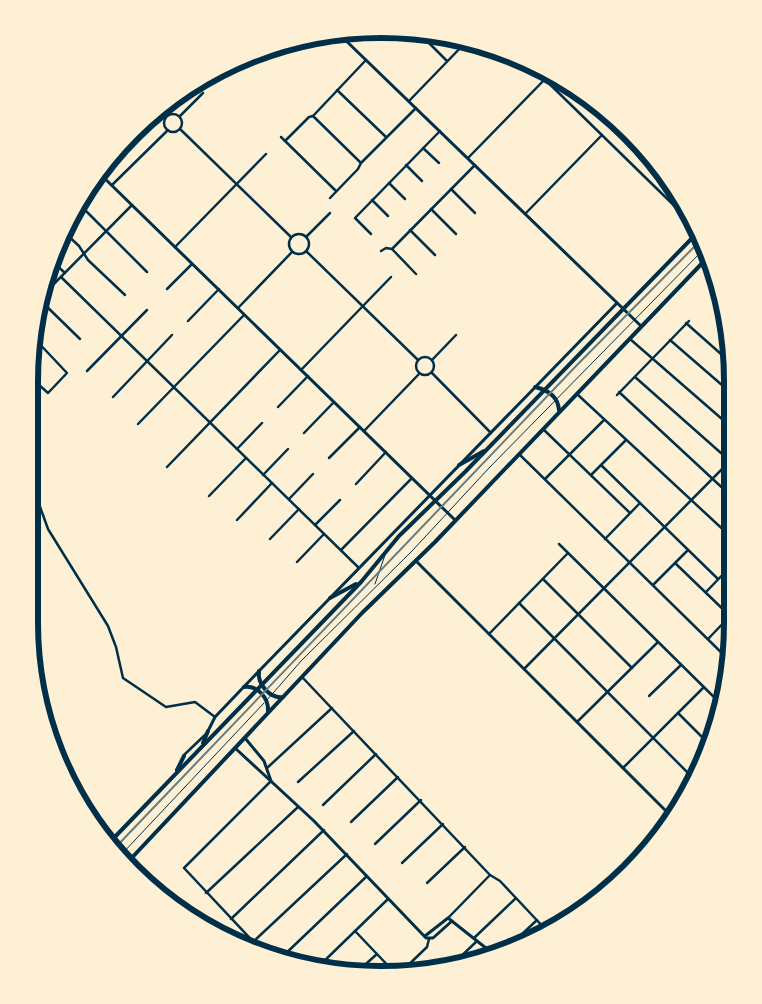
<svg xmlns="http://www.w3.org/2000/svg" width="762" height="1004" font-family="Figtree,sans-serif">
<style>
.lines{fill:none;stroke-linecap:round;stroke-linejoin:round}
.service{stroke:#003049;stroke-width:1}
.minor{stroke:#003049;stroke-width:2.5}
.tertiary{stroke:#003049;stroke-width:3}
.primary{stroke:#003049;stroke-width:4}
.rail{stroke:#657d81;stroke-width:2}
.rim{fill:none;stroke:#003049;stroke-width:6}
</style>
<rect width="100%" height="100%" fill="#fdf0d5"/>
<g class="lines">
<g class="service">
<polyline points="375,584 385,555"/>
<polyline points="267,700 302,660 412,551 489,468 705,248"/>
<polyline points="120,856 264,703"/>
</g>
<g class="minor">
<polyline points="418,32 447,61"/>
<polyline points="345,40 353,32"/>
<polyline points="525,60 693,224"/>
<polyline points="337,90 386,137"/>
<polyline points="409,101 467,41"/>
<polyline points="161,111 166,116"/>
<circle cx="173" cy="123" r="9"/>
<polyline points="180,116 203,93"/>
<polyline points="313,116 366,60"/>
<polyline points="313,116 361,163"/>
<polyline points="180,129 291,237"/>
<polyline points="281,137 336,191"/>
<polyline points="285,141 309,117 313,116"/>
<polyline points="423,148 439,163"/>
<polyline points="468,158 550,74"/>
<polyline points="406,165 422,181"/>
<polyline points="389,183 405,199"/>
<polyline points="112,185 168,130"/>
<polyline points="451,189 475,213"/>
<polyline points="330,198 358,169 361,163 416,108"/>
<polyline points="372,200 388,216"/>
<polyline points="79,204 147,272"/>
<polyline points="431,209 456,234"/>
<polyline points="525,214 602,135"/>
<polyline points="410,230 435,255"/>
<polyline points="63,231 79,246 88,260 125,295"/>
<circle cx="299" cy="244" r="10"/>
<polyline points="371,234 355,218 440,131"/>
<polyline points="306,237 330,213"/>
<polyline points="175,247 266,154"/>
<polyline points="392,249 416,274"/>
<polyline points="306,251 418,360"/>
<polyline points="381,251 386,248 392,249 475,165"/>
<polyline points="52,261 65,273"/>
<polyline points="61,277 359,568"/>
<polyline points="167,289 192,264"/>
<polyline points="39,299 132,205"/>
<polyline points="39,299 80,339"/>
<polyline points="238,308 292,252"/>
<polyline points="188,321 219,289"/>
<polyline points="686,323 730,362"/>
<polyline points="630,339 730,426"/>
<polyline points="670,340 730,392"/>
<circle cx="425" cy="366" r="9"/>
<polyline points="432,360 456,335"/>
<polyline points="301,370 391,277"/>
<polyline points="87,371 147,310"/>
<polyline points="432,373 491,433"/>
<polyline points="29,376 48,393 67,373 33,337"/>
<polyline points="635,377 730,461"/>
<polyline points="619,392 730,495"/>
<polyline points="577,394 730,536"/>
<polyline points="617,395 689,321"/>
<polyline points="113,397 172,335"/>
<polyline points="278,407 308,376"/>
<polyline points="138,424 244,315"/>
<polyline points="543,429 630,513"/>
<polyline points="364,431 419,374"/>
<polyline points="304,433 334,402"/>
<polyline points="237,449 262,423"/>
<polyline points="519,454 730,661"/>
<polyline points="329,458 360,427"/>
<polyline points="601,465 718,579"/>
<polyline points="167,467 280,350"/>
<polyline points="263,475 288,449"/>
<polyline points="591,475 626,440"/>
<polyline points="29,476 48,529 108,626 116,647 123,678 166,707 195,702 215,717"/>
<polyline points="545,479 604,420"/>
<polyline points="356,484 386,452"/>
<polyline points="209,496 246,458"/>
<polyline points="289,499 313,474"/>
<polyline points="237,520 272,483"/>
<polyline points="315,525 340,500"/>
<polyline points="270,539 299,509"/>
<polyline points="605,539 640,503"/>
<polyline points="559,544 722,705"/>
<polyline points="341,550 412,478"/>
<polyline points="297,562 324,534"/>
<polyline points="675,563 730,616"/>
<polyline points="543,579 632,668"/>
<polyline points="653,585 688,550"/>
<polyline points="706,592 730,567"/>
<polyline points="519,603 694,779"/>
<polyline points="489,634 568,553"/>
<polyline points="708,639 730,616"/>
<polyline points="524,669 730,461"/>
<polyline points="302,677 490,875 500,881 547,931"/>
<polyline points="649,696 681,665"/>
<polyline points="678,713 710,745"/>
<polyline points="577,722 658,642"/>
<polyline points="184,755 207,733"/>
<polyline points="267,768 332,708"/>
<polyline points="623,768 704,687"/>
<polyline points="298,782 354,731"/>
<polyline points="323,805 376,754"/>
<polyline points="351,822 398,777"/>
<polyline points="375,844 421,800"/>
<polyline points="402,863 443,824"/>
<polyline points="427,883 465,847"/>
<polyline points="206,893 298,807"/>
<polyline points="448,918 490,875"/>
<polyline points="231,919 324,830"/>
<polyline points="355,931 396,974"/>
<polyline points="474,938 516,898"/>
<polyline points="253,942 347,854"/>
<polyline points="262,951 184,868 271,781"/>
<polyline points="503,952 537,920"/>
<polyline points="281,958 367,876"/>
<polyline points="452,965 477,941"/>
<polyline points="316,969 388,899"/>
<polyline points="358,971 377,954"/>
<polyline points="399,974 427,947 429,939"/>
</g>
<g class="tertiary">
<polyline points="338,33 641,326"/>
<polyline points="98,172 455,520"/>
<polyline points="416,561 674,819"/>
<polyline points="208,731 215,717 259,671 617,303"/>
<polyline points="245,738 264,761 271,781"/>
<polyline points="235,748 314,821 426,938 433,938 452,921"/>
<polyline points="425,936 448,918 496,956"/>
</g>
<g class="primary">
<path d="M535,387C548,390 558,396 559,410"/>
<polyline points="459,465 484,451"/>
<polyline points="330,598 356,584"/>
<path d="M259,671C257,684 270,699 283,697"/>
<path d="M244,687C258,685 269,698 268,712"/>
<polyline points="203,743 208,731"/>
<polyline points="177,770 184,756"/>
<polyline points="109,843 361,582 399,536 465,472 697,233"/>
<polyline points="126,864 362,613 435,542 709,256"/>
</g>
<polyline class="rail" points="114,849 578,364 701,240"/>
</g>
<path d="M0 0H762V1004H0ZM381 38H381A343 343 0 0 1 724 381V623A343 343 0 0 1 381 966H381A343 343 0 0 1 38 623V381A343 343 0 0 1 381 38Z" fill="#fdf0d5" fill-rule="evenodd"/>
<path class="rim" d="M381 38H381A343 343 0 0 1 724 381V623A343 343 0 0 1 381 966H381A343 343 0 0 1 38 623V381A343 343 0 0 1 381 38Z"/>
</svg>
